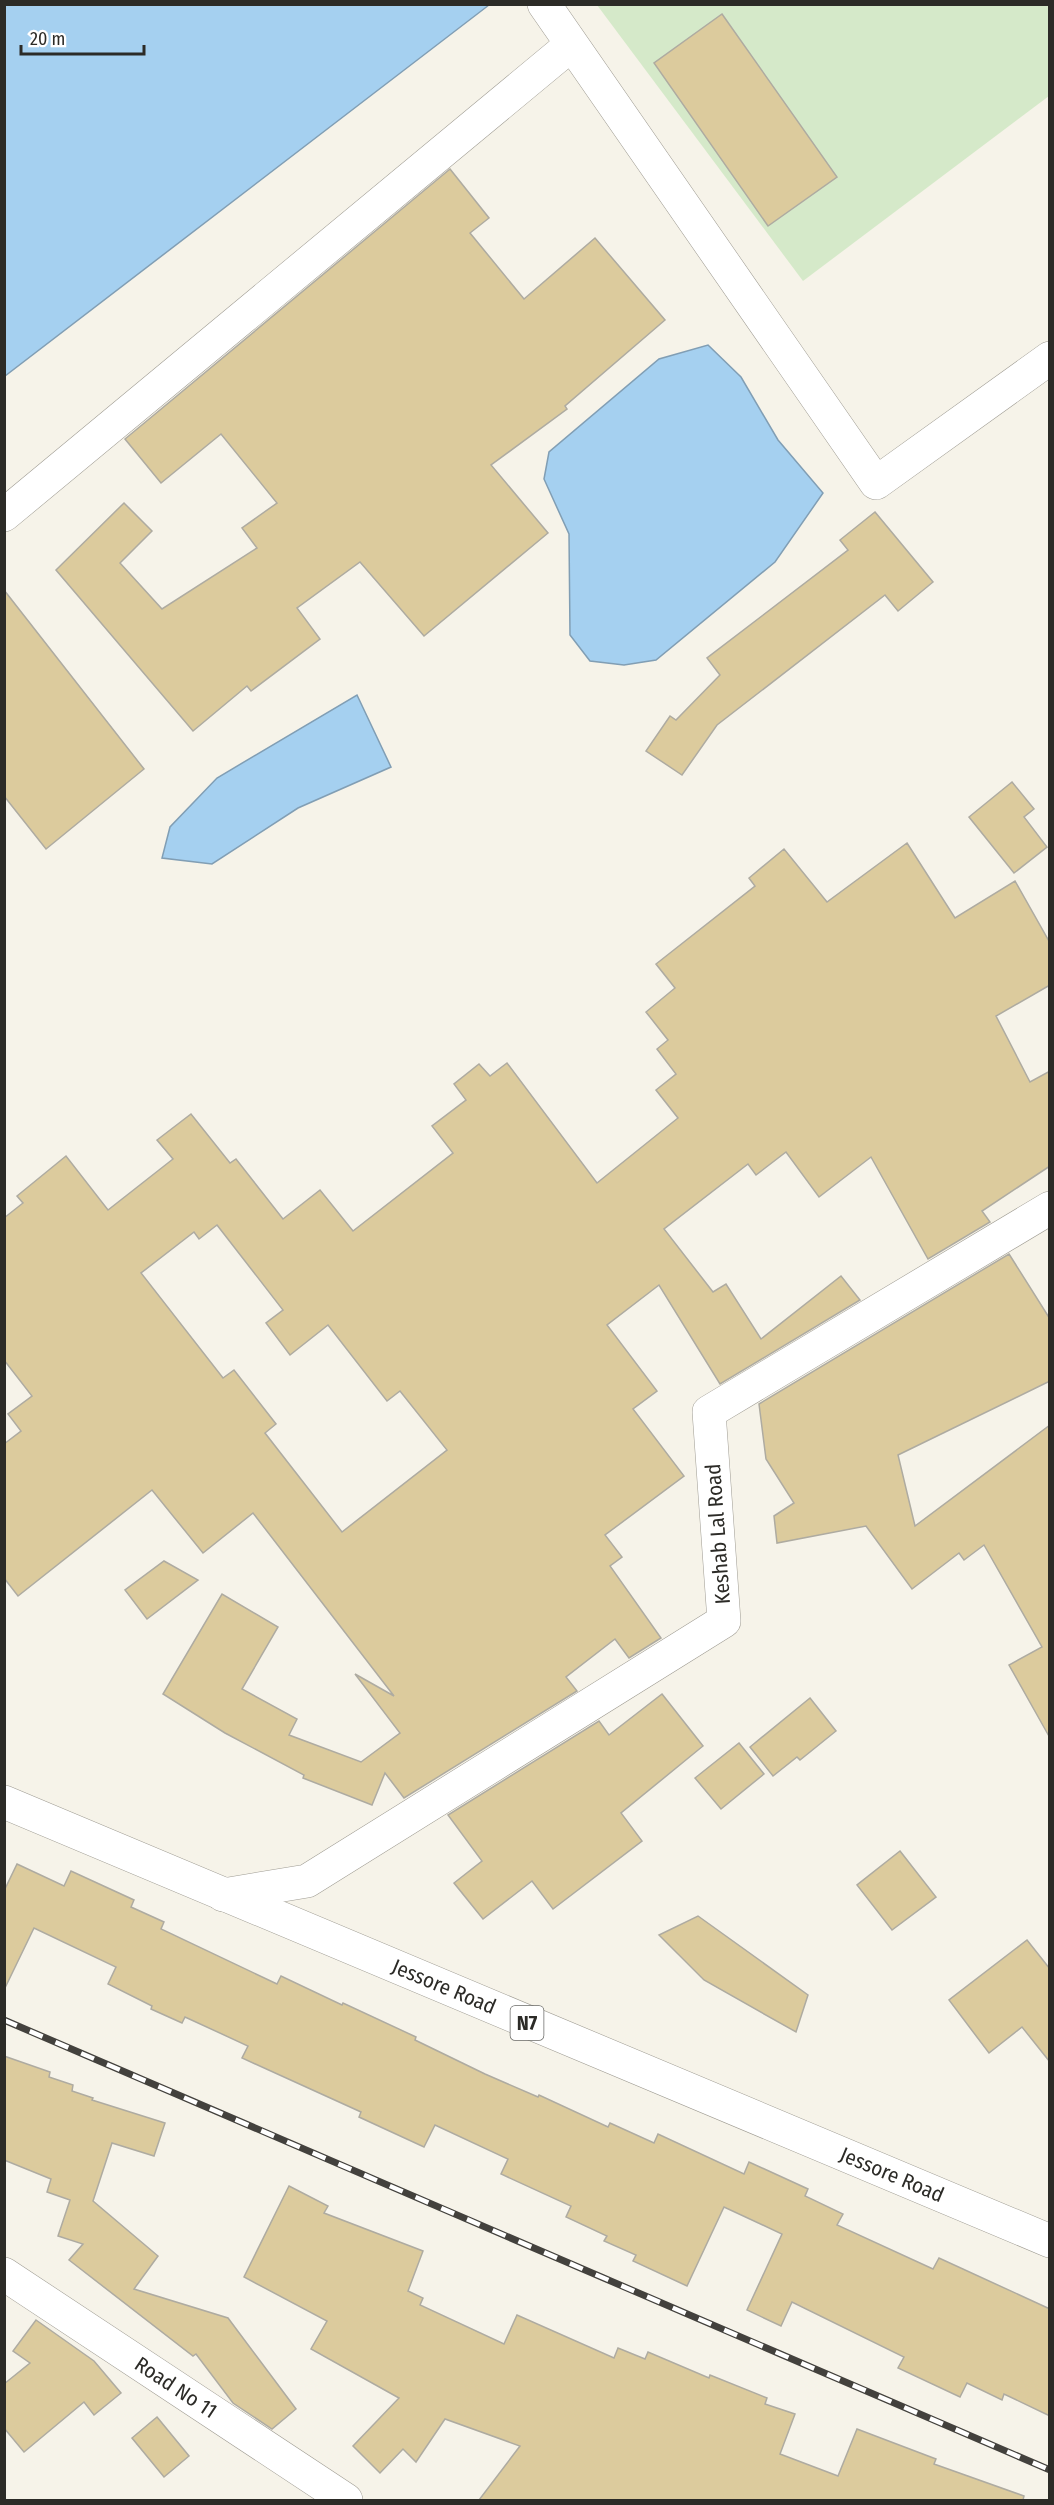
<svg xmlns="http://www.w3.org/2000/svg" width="1054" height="2505" font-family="'Fira Sans Condensed',sans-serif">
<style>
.green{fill:#d5e9c9}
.water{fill:#a5d0f0;stroke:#819eb4;stroke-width:1.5}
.building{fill:#dccb9d;stroke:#aeaba1;stroke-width:1.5;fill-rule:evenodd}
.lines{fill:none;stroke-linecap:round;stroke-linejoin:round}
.minor-casing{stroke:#9e9b92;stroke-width:34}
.highway-casing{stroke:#9e9b92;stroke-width:34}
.minor{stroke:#fff;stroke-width:33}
.highway{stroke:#fff;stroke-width:33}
.rail-casing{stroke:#43413d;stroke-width:7}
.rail{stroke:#fff;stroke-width:4.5;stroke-dasharray:14;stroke-linecap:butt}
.labels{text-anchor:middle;stroke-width:4.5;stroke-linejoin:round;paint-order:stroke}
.shield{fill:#fff;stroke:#6b6b68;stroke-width:1.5}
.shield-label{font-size:20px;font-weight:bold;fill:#2c2b27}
.street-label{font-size:21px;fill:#2c2b27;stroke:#fff}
</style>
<rect width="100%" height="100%" fill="#f6f3e9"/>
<polygon class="green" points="597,5 1049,5 1049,96 803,281"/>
<g class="water">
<polygon points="5,4 489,4 489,5 5,376"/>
<polygon points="708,345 741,377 778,440 823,493 775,562 656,660 624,665 590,661 570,635 569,534 544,479 549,452 659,359"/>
<polygon points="357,695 391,767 298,808 212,864 162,858 170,827 217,778"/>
</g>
<g class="building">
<polygon points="722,14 837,177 768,226 654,63"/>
<polygon points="450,169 489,218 470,233 524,299 595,238 665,320 565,406 567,409 491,465 548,533 424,636 360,562 297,608 320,639 251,691 247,686 193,731 56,570 124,503 152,531 120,563 162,609 257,548 242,528 277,503 221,434 161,483 125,439"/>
<polygon points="875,512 933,582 898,611 885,595 717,725 682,775 646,751 670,716 676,720 720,675 707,658 848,550 840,540"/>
<polygon points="4,590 144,769 46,849 4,796"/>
<polygon points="1012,782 1034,809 1024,817 1047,847 1014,873 969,817"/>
<path d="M907,843L955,918L1015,881L1050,943V985L996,1016L1030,1082L1050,1071V1166L982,1211L990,1222L928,1259L871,1157L819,1197L786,1152L756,1175L748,1164L664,1229L713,1292L726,1284L761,1339L841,1276L860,1300L720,1384L659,1285L607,1325L657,1391L633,1409L684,1476L605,1535L622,1557L610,1566L661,1638L629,1658L615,1639L566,1677L577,1691L404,1798L385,1773L372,1805L303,1778L304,1775L225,1733L163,1694L222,1594L278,1627L242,1689L297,1719L289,1735L361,1762L400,1733L355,1674L394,1696L253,1513L203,1553L152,1490L18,1596L4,1578V1444L21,1431L8,1414L32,1396L4,1360V1218L23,1203L17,1196L66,1156L108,1210L173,1159L157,1140L191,1114L230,1163L236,1159L283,1219L320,1190L353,1231L453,1153L432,1126L466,1100L454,1084L479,1064L490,1076L507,1063L597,1183L678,1118L656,1090L676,1074L657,1049L668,1040L646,1012L675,988L656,964L755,886L749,878L784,849L827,902ZM217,1225L283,1310L266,1323L290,1355L328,1325L387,1401L400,1391L447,1450L342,1532L265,1433L276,1424L234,1370L223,1378L141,1273L194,1232L199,1239Z"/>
<polygon points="1009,1254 1050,1319 1050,1381 898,1455 915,1526 1050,1425 1050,1738 1009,1665 1042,1647 984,1545 964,1560 959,1553 912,1589 866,1526 777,1543 774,1516 794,1503 766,1459 759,1404"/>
<polygon points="164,1561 198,1580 147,1619 125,1590"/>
<polygon points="662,1694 703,1746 621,1813 642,1841 553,1909 532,1881 483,1919 454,1883 482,1861 448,1815 599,1721 609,1735"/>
<polygon points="810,1698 836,1731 800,1760 797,1757 773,1776 750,1747"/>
<polygon points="739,1743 764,1774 721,1809 695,1778"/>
<polygon points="900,1851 936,1897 892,1930 857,1885"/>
<polygon points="17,1864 64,1886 71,1871 134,1900 131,1907 164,1922 161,1929 277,1984 281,1976 342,2005 343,2003 416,2037 415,2040 485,2074 538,2097 539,2095 608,2127 610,2123 654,2143 658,2134 744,2174 749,2162 808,2189 805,2196 843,2214 837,2225 933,2269 939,2258 1050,2309 1050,2416 1004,2394 1002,2400 967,2383 960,2397 898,2368 904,2357 792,2302 781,2326 747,2310 782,2234 724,2207 687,2286 633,2261 636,2255 604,2241 607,2236 566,2217 571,2206 501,2174 508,2159 435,2125 424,2147 359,2117 361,2112 242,2058 248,2046 185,2017 182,2023 151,2009 152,2006 108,1984 116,1967 34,1928 4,1990 4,1891"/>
<polygon points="698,1916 808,1995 796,2032 704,1980 659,1935"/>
<polygon points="1027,1940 1050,1969 1050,2062 1022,2027 989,2053 949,2000"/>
<polygon points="4,2056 50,2072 49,2077 73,2085 72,2091 93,2098 92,2100 165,2123 154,2156 112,2143 93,2201 158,2256 134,2289 228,2318 296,2409 272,2429 233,2403 196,2354 193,2356 69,2260 83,2244 58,2236 70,2200 47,2192 51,2179 4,2160"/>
<polygon points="289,2186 328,2206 324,2213 423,2251 408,2291 423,2298 420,2305 504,2344 517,2315 614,2358 618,2348 645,2359 648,2352 709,2378 710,2375 767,2398 765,2404 795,2414 780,2454 838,2476 857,2429 936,2459 934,2464 1024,2496 1023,2500 479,2500 520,2446 445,2419 416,2462 403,2449 380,2473 353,2446 399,2398 311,2349 327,2321 244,2277"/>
<polygon points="36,2320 94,2361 121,2393 94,2415 84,2402 24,2452 4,2428 4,2384 30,2363 13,2351"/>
<polygon points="157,2417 189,2456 164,2477 132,2438"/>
</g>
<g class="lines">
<defs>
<g id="minor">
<polyline points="544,4 876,483 1050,358"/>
<polyline points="4,515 571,45"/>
<polyline points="223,1895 307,1881 724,1621 709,1412 1050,1208"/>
<path id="s1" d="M4,2274L346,2500"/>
</g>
<g id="highway">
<path id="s2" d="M4,1802L1050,2241"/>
</g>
</defs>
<use href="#minor" class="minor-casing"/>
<use href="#highway" class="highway-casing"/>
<use href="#minor" class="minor"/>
<use href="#highway" class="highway"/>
<defs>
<polyline id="rail" points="4,2020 1050,2470"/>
</defs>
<use href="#rail" class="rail-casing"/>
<use href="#rail" class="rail"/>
</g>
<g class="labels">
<rect class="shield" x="510.5" y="2006" width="33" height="34" rx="4.5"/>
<g class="shield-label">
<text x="527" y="2030">N7</text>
</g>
<g class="street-label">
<text transform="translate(718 1534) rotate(-94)" y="7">Keshab Lal Road</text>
<text dy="7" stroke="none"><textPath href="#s2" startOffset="477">Jessore Road</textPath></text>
<text dy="7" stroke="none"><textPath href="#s2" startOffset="963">Jessore Road</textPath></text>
<text dy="7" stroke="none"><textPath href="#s1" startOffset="206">Road No 11</textPath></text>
</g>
</g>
<rect width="1054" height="2505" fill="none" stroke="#2c2b27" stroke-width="12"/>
<path d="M21 45v9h123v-9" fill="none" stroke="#2c2b27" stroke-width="3"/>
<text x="30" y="45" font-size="18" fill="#2c2b27" stroke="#ffffff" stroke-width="4.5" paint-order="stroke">20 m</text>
</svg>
